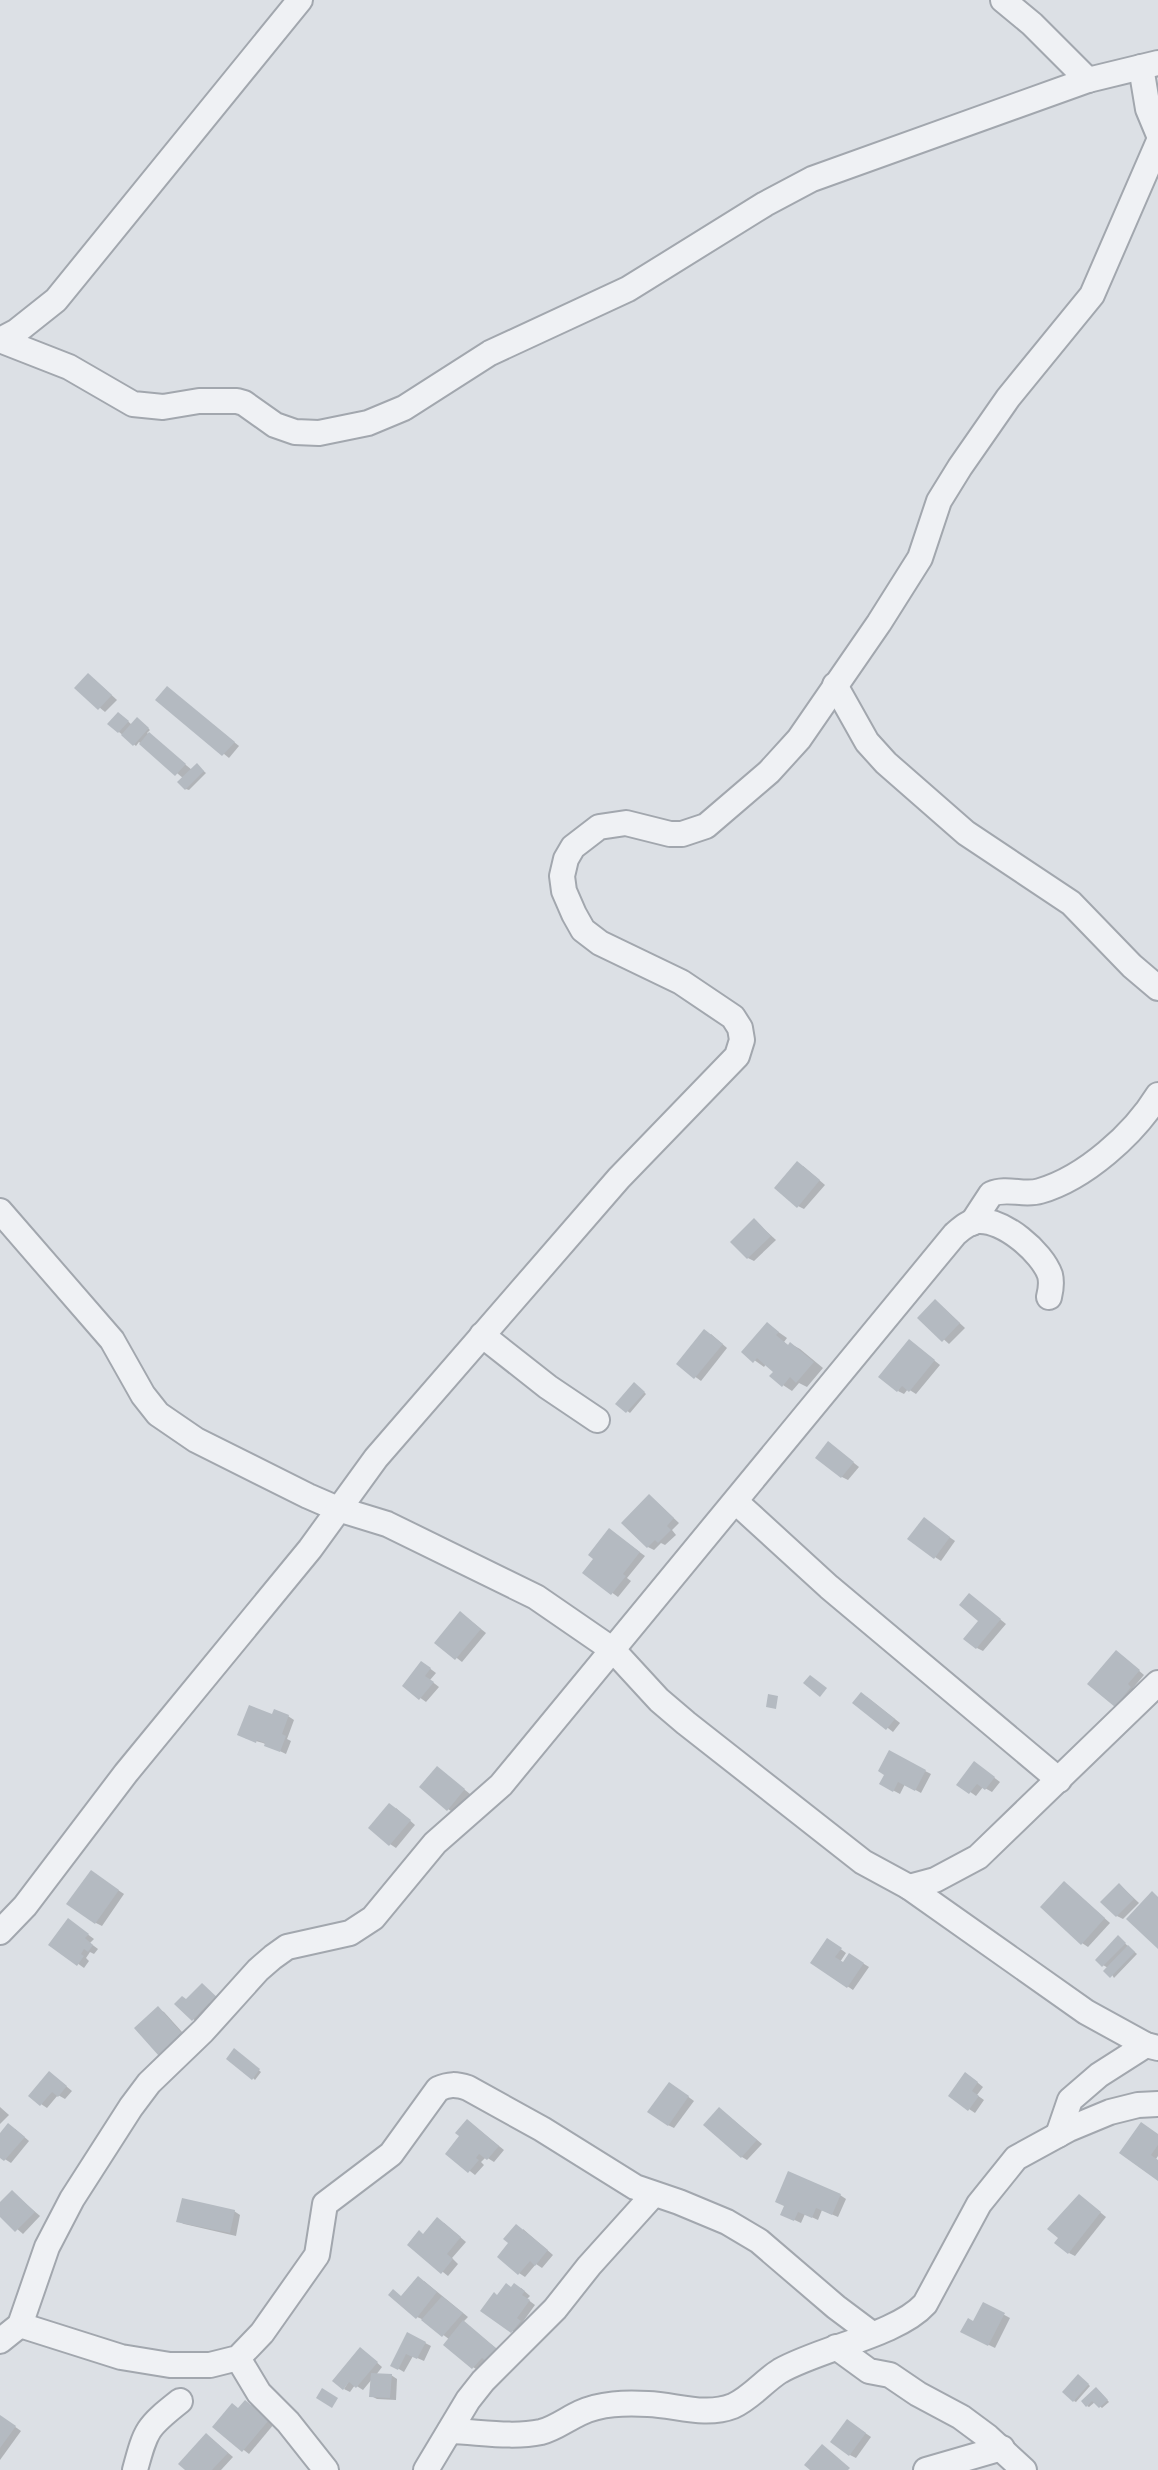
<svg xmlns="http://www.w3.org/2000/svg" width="1158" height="2470" font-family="'Fira Sans Condensed',sans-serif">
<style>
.shadow{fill:#0003}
.building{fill:#b4bac1}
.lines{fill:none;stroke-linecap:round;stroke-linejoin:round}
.minor-casing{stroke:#a2a7ae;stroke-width:28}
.minor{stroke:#eff1f4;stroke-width:24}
</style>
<rect width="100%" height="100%" fill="#dce0e5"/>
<g class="shadow">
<polygon points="94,679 117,700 105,712 76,688"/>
<polygon points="168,688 239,746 229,758 158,700"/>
<polygon points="121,715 132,725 140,721 150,730 147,733 192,770 199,767 206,773 189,790 186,789 180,782 183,778 139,742 136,746 119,732"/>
<polygon points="803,1166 825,1185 804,1209 798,1206"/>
<polygon points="754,1220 776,1240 754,1261 748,1258"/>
<polygon points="936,1301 965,1328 949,1344 920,1318"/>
<polygon points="767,1324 787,1338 784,1342 789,1346 791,1344 800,1349 823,1368 807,1387 799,1383 792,1391 783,1385 775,1371 766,1364 764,1367 743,1352"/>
<polygon points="711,1334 727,1348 701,1381 678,1364"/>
<polygon points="915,1345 940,1365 916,1394 908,1389 904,1394 898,1391"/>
<polygon points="637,1386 646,1394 630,1413 618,1404"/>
<polygon points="834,1447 859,1467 848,1480 842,1477"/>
<polygon points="650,1496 679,1523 672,1530 676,1535 665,1545 661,1543 654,1550 648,1547"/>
<polygon points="930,1523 955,1541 941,1561 935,1557"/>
<polygon points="615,1534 645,1556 627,1578 631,1581 618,1597 585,1573"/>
<polygon points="975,1599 1006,1624 983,1651 977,1648 981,1621"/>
<polygon points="466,1617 486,1633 462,1662 436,1642"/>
<polygon points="1122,1656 1144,1675 1133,1688 1136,1691 1122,1709 1116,1706"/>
<polygon points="428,1667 436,1673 430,1680 439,1687 426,1702 404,1686"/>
<polygon points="867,1697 900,1723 893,1732 855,1702"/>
<polygon points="273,1716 288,1716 294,1720 287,1739 291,1741 286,1754 263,1743 245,1738"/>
<polygon points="890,1753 931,1774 921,1793 905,1784 900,1794 881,1784 886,1774"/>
<polygon points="980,1767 1000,1782 992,1792 983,1787 976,1796 959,1784"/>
<polygon points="443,1772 470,1794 454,1813 448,1809"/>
<polygon points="396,1808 415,1825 396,1848 390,1844"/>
<polygon points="97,1876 124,1894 102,1926 96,1923"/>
<polygon points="1065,1883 1110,1923 1088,1947 1082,1943"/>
<polygon points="1120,1885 1139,1903 1123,1919 1117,1916"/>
<polygon points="74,1924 94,1939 90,1943 98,1949 94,1954 90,1952 86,1958 89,1961 84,1968 51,1944"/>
<polygon points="1120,1939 1137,1954 1114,1978 1108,1968 1103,1965"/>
<polygon points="834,1944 846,1953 840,1962 844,1964 856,1959 869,1967 853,1990 813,1963"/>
<polygon points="202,1985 226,2006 199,2023 193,2019"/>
<polygon points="158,2009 164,2012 192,2043 166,2058 160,2054"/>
<polygon points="237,2052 261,2072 255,2080 253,2078"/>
<polygon points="55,2077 72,2091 65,2099 58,2095 47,2108 41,2104"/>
<polygon points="972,2078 983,2087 977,2095 984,2100 975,2113 969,2109"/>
<polygon points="675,2087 694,2101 674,2128 668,2125"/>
<polygon points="0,2107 9,2115 0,2124"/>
<polygon points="725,2113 762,2144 747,2160 742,2157"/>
<polygon points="468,2121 504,2150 494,2162 486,2157 481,2162 484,2165 475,2175 447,2153 461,2136"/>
<polygon points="15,2129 29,2141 11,2163 0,2156 0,2135"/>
<polygon points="1158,2135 1158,2156 1156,2159 1158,2161 1158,2179 1121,2152"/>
<polygon points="12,2192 40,2216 23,2234 0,2214 0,2205"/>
<polygon points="840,2195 846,2199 838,2217 822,2210 818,2220 805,2214 801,2223 782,2214"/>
<polygon points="1085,2200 1106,2217 1075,2256 1069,2253"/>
<polygon points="234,2211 240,2215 236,2236 184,2224 178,2221"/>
<polygon points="444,2223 466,2242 452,2258 458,2264 448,2276 409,2245"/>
<polygon points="523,2229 553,2255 542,2268 536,2264 525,2277 519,2273"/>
<polygon points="424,2281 468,2317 463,2322 502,2353 479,2371 473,2367 450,2340 424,2320 417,2317 402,2297"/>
<polygon points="512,2288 521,2288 530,2296 527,2299 535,2305 522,2323 525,2325 518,2335 482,2310"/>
<polygon points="984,2304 1010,2318 995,2348 969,2335"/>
<polygon points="408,2334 431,2346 424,2361 413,2356 404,2372 392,2365"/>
<polygon points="366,2353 382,2367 376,2375 391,2375 397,2379 396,2400 377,2399 371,2396 372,2379 363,2390 355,2385 350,2392 344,2389"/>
<polygon points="1081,2378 1090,2386 1076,2402 1074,2401"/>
<polygon points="1099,2391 1109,2402 1102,2408 1095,2402 1089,2407 1087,2406"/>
<polygon points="251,2405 274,2424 249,2454 214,2427 239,2409"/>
<polygon points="0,2416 21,2431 0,2460"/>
<polygon points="854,2425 871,2437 856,2458 850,2455"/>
<polygon points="212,2439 233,2457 221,2470 187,2470"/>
</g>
<g class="building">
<polygon points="88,673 112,695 98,710 74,688"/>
<polygon points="167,686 235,742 222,756 155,700"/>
<polygon points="118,712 129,721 118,733 107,724"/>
<polygon points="137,717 149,728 133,746 121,735"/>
<polygon points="149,732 186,764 175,776 139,744"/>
<polygon points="197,763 204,771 185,790 177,782"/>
<polygon points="797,1161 820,1180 797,1208 774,1188"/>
<polygon points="754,1218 771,1236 747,1259 730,1242"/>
<polygon points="935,1299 960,1323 942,1342 917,1318"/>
<polygon points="767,1322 779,1332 776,1335 788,1345 790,1342 814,1362 796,1383 790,1377 782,1387 769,1376 773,1372 757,1358 753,1363 741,1352"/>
<polygon points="704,1329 723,1344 694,1379 676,1364"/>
<polygon points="909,1339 935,1360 909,1392 902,1386 897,1392 878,1377"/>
<polygon points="634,1382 645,1392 626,1413 615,1404"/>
<polygon points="828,1441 854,1462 841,1478 815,1458"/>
<polygon points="649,1494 674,1518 667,1526 671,1530 658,1543 655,1540 647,1548 621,1523"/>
<polygon points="924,1517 950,1537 934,1559 907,1539"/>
<polygon points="609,1528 640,1552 623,1574 626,1576 611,1595 582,1573 593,1559 588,1555"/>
<polygon points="969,1593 1001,1619 976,1649 963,1639 978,1621 959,1605"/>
<polygon points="460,1611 481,1629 455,1660 434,1643"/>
<polygon points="1116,1650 1140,1670 1128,1684 1131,1687 1115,1707 1087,1684"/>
<polygon points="421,1661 431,1668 425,1676 434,1682 419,1700 402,1686"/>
<polygon points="810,1675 827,1688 820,1697 803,1683"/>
<polygon points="861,1692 895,1719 886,1730 852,1703"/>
<polygon points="768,1694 778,1696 776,1709 766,1707"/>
<polygon points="249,1705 272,1714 274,1709 289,1715 282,1734 286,1736 280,1752 264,1746 265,1743 257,1740 256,1743 237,1735"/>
<polygon points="889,1750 926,1770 915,1791 898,1782 893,1792 879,1784 884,1775 878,1771"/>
<polygon points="974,1761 995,1777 985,1790 977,1784 969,1794 956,1785"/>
<polygon points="437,1766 465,1789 447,1811 419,1787"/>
<polygon points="389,1803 411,1820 389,1846 368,1828"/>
<polygon points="91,1870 119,1890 95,1924 66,1904"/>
<polygon points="1064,1881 1105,1918 1081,1945 1040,1907"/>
<polygon points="1119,1883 1134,1899 1116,1917 1100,1902"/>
<polygon points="1152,1891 1158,1897 1158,1949 1126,1919"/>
<polygon points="68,1918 89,1934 85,1938 93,1945 88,1952 84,1949 81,1954 84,1956 77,1966 48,1945"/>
<polygon points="1118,1935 1126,1943 1102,1967 1095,1960"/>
<polygon points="827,1938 842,1948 835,1957 843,1962 849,1953 864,1963 847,1988 810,1963"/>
<polygon points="1128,1945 1135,1952 1110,1978 1103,1971"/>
<polygon points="202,1983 221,2001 214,2008 209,2003 192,2021 174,2004 182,1996 186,1999"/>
<polygon points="158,2006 187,2039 167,2048 159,2056 134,2028"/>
<polygon points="234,2048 260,2069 252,2080 226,2059"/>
<polygon points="49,2071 67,2086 58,2097 52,2092 40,2106 28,2096"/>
<polygon points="965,2072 978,2082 972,2091 979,2096 968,2111 948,2096"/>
<polygon points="669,2082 689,2096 668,2126 647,2112"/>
<polygon points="719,2107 757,2140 741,2158 703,2125"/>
<polygon points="467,2119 499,2146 487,2160 479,2154 476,2158 479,2160 468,2173 445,2154 459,2136 455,2133"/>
<polygon points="1141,2122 1158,2134 1158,2145 1151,2155 1158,2160 1158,2181 1119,2153"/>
<polygon points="8,2123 25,2137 4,2161 0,2158 0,2133"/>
<polygon points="788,2171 841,2194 832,2215 816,2208 812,2218 798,2212 794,2221 780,2215 784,2206 775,2202"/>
<polygon points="12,2190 35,2212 15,2232 0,2217 0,2202"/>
<polygon points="1079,2194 1101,2212 1068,2254 1054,2243 1058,2238 1047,2229"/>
<polygon points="182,2198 235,2210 230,2233 176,2222"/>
<polygon points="437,2217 461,2237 447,2254 453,2259 441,2274 407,2245 419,2230 423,2234"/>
<polygon points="516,2224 548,2250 535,2266 530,2261 518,2275 497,2257 508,2243 503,2239"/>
<polygon points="418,2276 437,2292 416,2319 388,2295 393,2289 401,2296"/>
<polygon points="506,2283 511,2287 514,2283 525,2291 522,2295 530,2300 517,2318 521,2321 511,2333 480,2311 494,2292 497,2295"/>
<polygon points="442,2296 463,2313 442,2337 421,2320"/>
<polygon points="983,2302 1005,2313 988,2346 960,2332 968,2318 973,2321"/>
<polygon points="463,2320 497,2349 487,2362 482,2358 472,2369 443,2345"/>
<polygon points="407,2332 426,2342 417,2359 406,2354 398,2370 390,2366"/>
<polygon points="360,2347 378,2362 356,2388 349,2382 343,2390 332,2381"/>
<polygon points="371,2373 392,2374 390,2398 369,2397"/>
<polygon points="1078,2374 1089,2384 1073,2402 1062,2392"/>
<polygon points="1096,2387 1108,2400 1099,2408 1092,2401 1086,2407 1081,2401"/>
<polygon points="322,2388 338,2398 332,2408 316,2398"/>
<polygon points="245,2400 269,2420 242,2452 212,2427 232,2403 238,2408"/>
<polygon points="0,2415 16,2426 0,2448"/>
<polygon points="847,2419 866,2433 849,2456 830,2442"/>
<polygon points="206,2433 228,2453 212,2470 185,2470 178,2464"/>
<polygon points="822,2444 850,2468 848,2470 810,2470 804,2465"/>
</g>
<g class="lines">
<defs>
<g id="minor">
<polyline points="1003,0 1032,24 1088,80"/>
<polyline points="1141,67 1148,109 1158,133"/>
<polyline points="0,340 69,367 133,404 163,407 199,401 237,401 244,403 275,425 295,432 319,433 368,423 404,408 490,353 628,289 765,204 812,179 1088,80 1158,63"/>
<polyline points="0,340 17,331 56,300 300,0"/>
<polyline points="835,685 867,742 886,763 966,833 1071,903 1132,966 1158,988"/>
<polyline points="0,1211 112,1340 143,1395 158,1414 196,1440 308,1496 338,1509 387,1524 536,1597 613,1650 659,1700 686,1723 863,1862 909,1887 1086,2012 1146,2045 1158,2048"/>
<path d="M972,1223L991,1194C1007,1187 1024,1196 1040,1191C1085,1178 1134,1134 1158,1095"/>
<polyline points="482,1335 548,1387 597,1420"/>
<polyline points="736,1502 829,1587 1059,1780"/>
<polyline points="909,1887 935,1880 978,1857 1158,1683"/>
<polyline points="0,1932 25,1906 126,1773 310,1549 376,1458 619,1178 737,1056 742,1040 740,1028 733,1017 681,982 600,943 583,930 574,914 564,891 562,876 566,859 573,847 599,827 626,823 670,834 682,834 706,826 769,772 799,739 879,623 920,558 939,501 960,467 1008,398 1092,295 1158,143"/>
<polyline points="1058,2135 1070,2100 1099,2075 1146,2045"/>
<path d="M20,2325L121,2357L170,2365H210L238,2358L262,2333L317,2255L325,2204L391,2154L438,2089C449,2084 456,2084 468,2088L542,2129L635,2187L679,2202L727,2222L759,2241L836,2307L872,2334"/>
<path d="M0,2341L20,2325L47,2247L72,2199L131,2107L149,2083L203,2031L258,1970L273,1957L287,1947L350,1933L373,1918L435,1843L501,1785L955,1234C962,1228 968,1222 978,1221C1003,1219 1042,1252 1050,1275C1052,1283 1051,1289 1049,1297"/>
<polyline points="836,2347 869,2371 890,2375 918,2394 961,2417 988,2437 1024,2470"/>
<polyline points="238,2358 259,2393 288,2422 326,2470"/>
<path d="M450,2431C480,2432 512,2438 541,2432C554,2429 567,2419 580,2413C601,2403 625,2403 648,2404C676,2405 705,2417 733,2406C751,2398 764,2381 780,2371C820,2348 897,2335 925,2304L979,2204L1016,2158L1069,2129L1110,2112L1138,2105L1158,2104"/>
<path d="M135,2470C146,2429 147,2427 180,2401"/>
<polyline points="426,2470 468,2400 483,2381 555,2309 589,2266 653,2195"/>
<polyline points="926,2470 1002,2448"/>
</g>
</defs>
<use href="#minor" class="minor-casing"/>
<use href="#minor" class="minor"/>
</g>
</svg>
